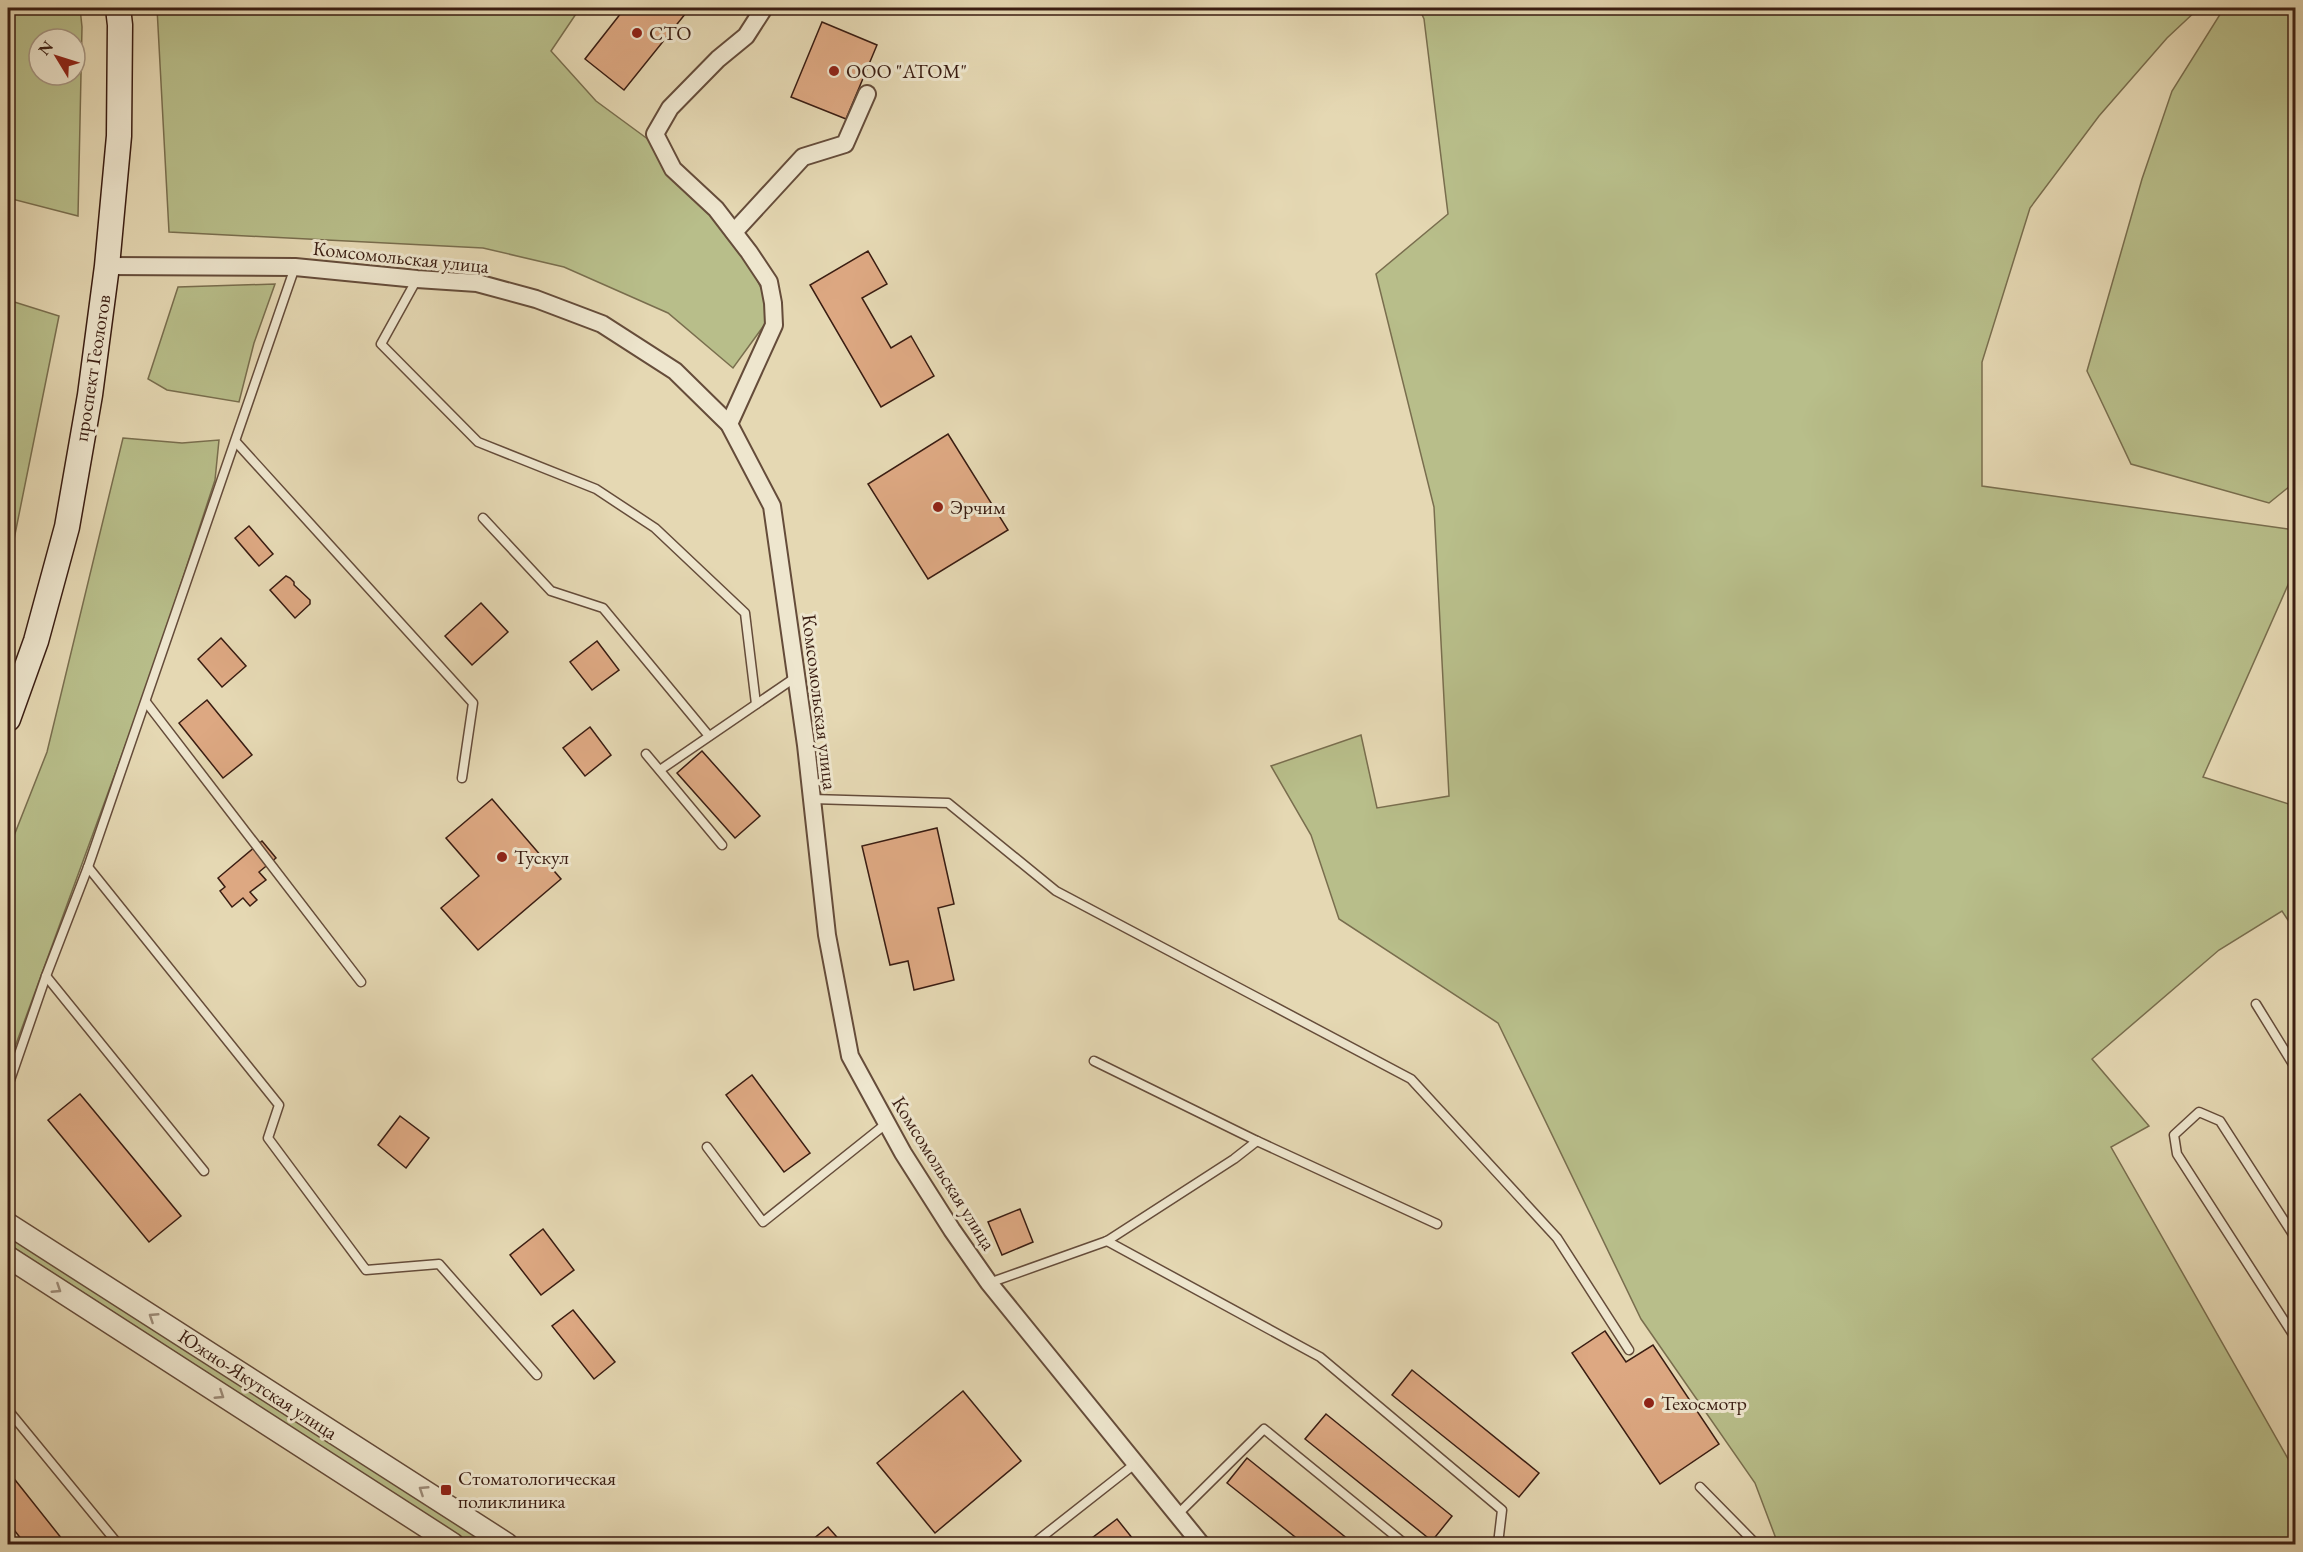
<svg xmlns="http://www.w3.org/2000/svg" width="2303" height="1552" font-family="'EB Garamond',serif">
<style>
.green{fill:#b8be8a;stroke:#796e4e;stroke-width:1.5;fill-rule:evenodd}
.building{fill:#dda882;stroke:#3a1d12;stroke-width:1.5}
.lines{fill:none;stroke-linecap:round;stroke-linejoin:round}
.service-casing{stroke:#654c3a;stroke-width:11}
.minor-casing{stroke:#654c3a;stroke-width:20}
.tertiary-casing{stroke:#654c3a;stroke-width:24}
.secondary-casing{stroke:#3a1d12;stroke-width:27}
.service{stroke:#eee6ce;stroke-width:8}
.minor{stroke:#eee6ce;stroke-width:16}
.tertiary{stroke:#eee6ce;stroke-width:21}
.secondary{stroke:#eee6ce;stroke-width:24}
.oneway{stroke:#9d8c79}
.poi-dot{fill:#8f2418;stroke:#eee6ce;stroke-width:2}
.labels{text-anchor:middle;stroke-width:6;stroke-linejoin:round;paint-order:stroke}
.poi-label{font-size:20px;fill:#3a1d12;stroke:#eee6ce;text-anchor:start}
.street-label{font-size:20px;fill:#3a1d12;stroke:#eee6ce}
</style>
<rect width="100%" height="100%" fill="#e5d8b3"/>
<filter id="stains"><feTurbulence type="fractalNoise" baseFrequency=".00333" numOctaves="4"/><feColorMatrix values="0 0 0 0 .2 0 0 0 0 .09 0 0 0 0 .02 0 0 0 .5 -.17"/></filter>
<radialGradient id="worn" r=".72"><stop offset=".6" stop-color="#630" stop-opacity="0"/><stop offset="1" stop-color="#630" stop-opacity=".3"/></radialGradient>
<g class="green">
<path d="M8,8H80L82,27L78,216L8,198ZM39,39H75V75H39Z"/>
<polygon points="157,8 580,8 551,51 596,101 664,151 734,232 773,313 733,368 668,313 564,267 483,248 169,232"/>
<polygon points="1419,8 2199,8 2167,38 2099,116 2030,208 1982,362 1982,486 2295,530 2295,569 2203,777 2295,806 2295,931 2282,911 2219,950 2092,1059 2149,1126 2111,1147 2295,1471 2295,1544 1778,1544 1755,1483 1641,1319 1498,1023 1339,919 1311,835 1271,766 1361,735 1377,808 1449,796 1434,507 1376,274 1448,214 1424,19"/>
<polygon points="2224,8 2295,8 2295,482 2269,503 2131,464 2087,371 2142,179 2172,91"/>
<polygon points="275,284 254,343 239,402 167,390 148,379 178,287"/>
<polygon points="8,300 59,316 8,569"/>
<polygon points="123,438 182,443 219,440 215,480 150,678 8,1066 8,851 47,752"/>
<polygon points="8,1233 483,1541 480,1544 472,1544 8,1244"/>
</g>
<g class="building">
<polygon points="625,8 690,8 624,90 585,59"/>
<polygon points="822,22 877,45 846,119 791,97"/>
<polygon points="868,251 887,284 862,298 891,348 911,336 934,376 881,407 810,285"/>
<polygon points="948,434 1008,530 928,579 868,484"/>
<polygon points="249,526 273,554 259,566 235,538"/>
<polygon points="286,576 290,578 294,582 294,585 310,600 310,604 295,618 270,590"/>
<polygon points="481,603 508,632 472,665 445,636"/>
<polygon points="221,638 246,666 222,687 198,659"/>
<polygon points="597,641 619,670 592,690 570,662"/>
<polygon points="207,700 252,755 223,778 179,723"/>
<polygon points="590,727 611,755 585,776 563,748"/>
<polygon points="702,751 760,816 735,838 677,773"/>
<polygon points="492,799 561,879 478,950 441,908 479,876 446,838"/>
<polygon points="937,828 954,904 938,908 954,980 914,990 908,961 890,965 862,846"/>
<polygon points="262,841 276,858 259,872 266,880 250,892 257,900 250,906 243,898 232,907 220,891 225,887 218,878"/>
<polygon points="752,1075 810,1153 784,1172 726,1095"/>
<polygon points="80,1094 181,1216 149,1242 48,1120"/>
<polygon points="400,1116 429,1138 406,1168 378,1145"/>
<polygon points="1020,1209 1033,1242 1002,1255 988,1222"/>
<polygon points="543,1229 574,1270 541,1295 510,1255"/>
<polygon points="573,1310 615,1362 594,1379 552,1326"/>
<polygon points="1605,1331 1626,1362 1653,1345 1719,1444 1660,1484 1572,1353"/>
<polygon points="1412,1370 1539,1473 1519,1497 1392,1395"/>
<polygon points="963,1391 1021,1461 935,1533 877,1463"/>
<polygon points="1326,1414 1452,1516 1432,1541 1305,1439"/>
<polygon points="1247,1458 1354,1544 1304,1544 1227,1483"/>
<polygon points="8,1471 66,1544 25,1544 8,1522"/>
<polygon points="1117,1519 1137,1544 1084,1544"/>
<polygon points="828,1527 843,1544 807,1544"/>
</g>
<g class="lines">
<defs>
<g id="service">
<polyline points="417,279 381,344 478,442 596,489 655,528 745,613 756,704"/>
<polyline points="236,442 473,703 462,778"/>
<polyline points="483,518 551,591 603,608 709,736"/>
<polyline points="146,702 361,982"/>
<polyline points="646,754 722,845"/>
<polyline points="660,770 796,677"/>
<polyline points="812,799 948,803 1056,891 1411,1079 1557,1238 1629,1350"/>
<polyline points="88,867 279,1105 268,1138 366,1270 439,1264 537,1375"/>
<polyline points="46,976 204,1171"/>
<polyline points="2256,1004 2296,1069"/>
<polyline points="8,1086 46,976 88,867 295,267"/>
<polyline points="1257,1141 1437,1224"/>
<polyline points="707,1147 763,1222 887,1123"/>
<polyline points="2296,1239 2220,1121 2199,1112 2174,1135 2177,1154 2296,1339"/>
<polyline points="1107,1241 1320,1357 1502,1510 1498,1544"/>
<polyline points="989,1283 1107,1241 1234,1159 1257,1141 1094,1061"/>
<polyline points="8,1410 118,1544"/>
<polyline points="1700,1487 1756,1544"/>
<polyline points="1177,1515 1264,1429 1405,1544"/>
<polyline points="1033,1544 1136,1463"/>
</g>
<g id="minor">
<polyline points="734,232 803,157 845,144 867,94"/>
<polyline points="107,266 295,267 417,279 477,283 536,299 602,324 675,371 729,424 772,506 806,745 827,935 850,1056 903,1153 952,1230 989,1283 1201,1544"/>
<polyline points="729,424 774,325 773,303 769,282 749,252 716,209 673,169 655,134 670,108 718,59 746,36 764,8"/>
</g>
<g id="tertiary">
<polyline points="8,1224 507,1544"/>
<polyline points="8,1257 453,1544"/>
</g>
<polyline id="secondary" points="8,719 36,641 67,527 90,395 107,266 119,136 120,25 118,8"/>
</defs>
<use href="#service" class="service-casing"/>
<use href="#minor" class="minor-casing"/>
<use href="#tertiary" class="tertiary-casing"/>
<use href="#secondary" class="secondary-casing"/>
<use href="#service" class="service"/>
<use href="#minor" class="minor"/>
<use href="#tertiary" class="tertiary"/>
<use href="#secondary" class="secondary"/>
</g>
<defs><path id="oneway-chevron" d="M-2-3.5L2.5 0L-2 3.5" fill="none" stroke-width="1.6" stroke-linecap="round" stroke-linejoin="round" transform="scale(1.5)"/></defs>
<g class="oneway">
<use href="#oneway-chevron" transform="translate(57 1289) rotate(33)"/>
<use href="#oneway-chevron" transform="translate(153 1317) rotate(-147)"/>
<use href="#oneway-chevron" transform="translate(220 1395) rotate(33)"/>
<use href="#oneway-chevron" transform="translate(423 1490) rotate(-147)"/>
</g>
<g class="poi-dot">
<circle cx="637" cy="33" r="6"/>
<circle cx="834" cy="71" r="6"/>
<circle cx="938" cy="507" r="6"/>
<circle cx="502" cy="857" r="6"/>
<circle cx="1649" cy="1403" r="6"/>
<rect x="440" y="1484" width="12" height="12" rx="3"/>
</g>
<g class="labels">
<g class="poi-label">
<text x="649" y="40">СТО</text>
<text x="846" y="78">ООО "АТОМ"</text>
<text x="950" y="514">Эрчим</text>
<text x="514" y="864">Тускул</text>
<text x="1661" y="1410">Техосмотр</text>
<text x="458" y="1485">Стоматологическая<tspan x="458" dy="23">поликлиника</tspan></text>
</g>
<g class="street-label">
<text transform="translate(401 257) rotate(6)" y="7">Комсомольская улица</text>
<text transform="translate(92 368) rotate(-81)" y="7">проспект Геологов</text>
<text transform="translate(820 702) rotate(83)" y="7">Комсомольская улица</text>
<text transform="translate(944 1173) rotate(58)" y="7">Комсомольская улица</text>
<text transform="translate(258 1384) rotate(33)" y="7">Южно-Якутская улица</text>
</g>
</g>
<rect width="2303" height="1552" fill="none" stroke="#e5d8b3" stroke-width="30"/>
<rect x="9" y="9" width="2285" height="1534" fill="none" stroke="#3a1d12" stroke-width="3"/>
<rect x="15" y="15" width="2273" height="1522" fill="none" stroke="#3a1d12" stroke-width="1.5"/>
<g transform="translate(57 57) rotate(308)"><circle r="28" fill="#eee6ce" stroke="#a69683" stroke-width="1.5"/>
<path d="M0-4.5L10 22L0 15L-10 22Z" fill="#8f2418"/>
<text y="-9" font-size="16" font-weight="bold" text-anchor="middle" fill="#3a1d12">N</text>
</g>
<rect width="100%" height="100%" filter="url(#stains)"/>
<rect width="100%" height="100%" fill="url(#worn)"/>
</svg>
